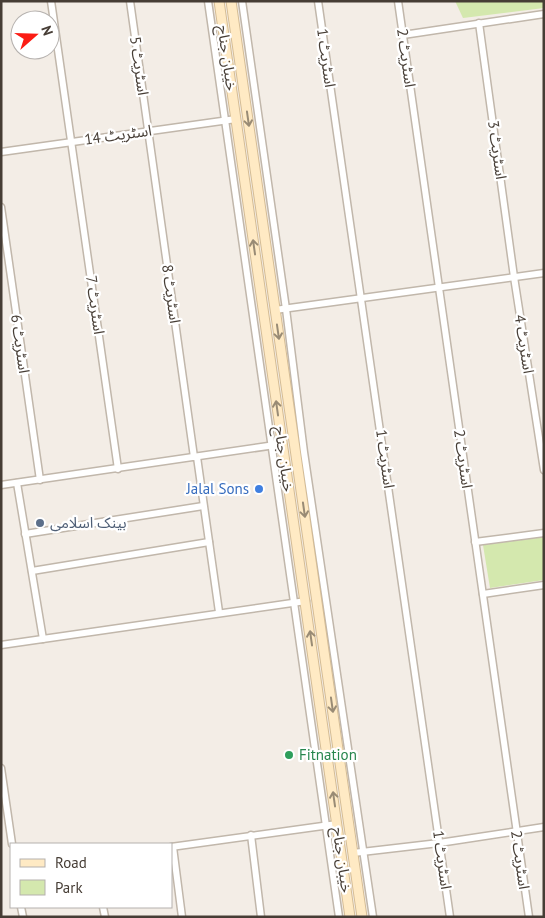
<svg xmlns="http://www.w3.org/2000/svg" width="545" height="918" font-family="'PT Sans','Noto Sans Arabic',sans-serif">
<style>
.green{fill:#d4e8ae}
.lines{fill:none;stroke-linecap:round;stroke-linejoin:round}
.street-casing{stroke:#c1b7ab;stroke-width:9}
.secondary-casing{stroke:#d4bc95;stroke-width:11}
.street{stroke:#fff;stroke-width:6}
.secondary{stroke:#ffeac4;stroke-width:9}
.oneway{stroke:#998b75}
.shop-dot{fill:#3f7fe0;stroke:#fff;stroke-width:2}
.service-dot{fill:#5c6f8a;stroke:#fff;stroke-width:2}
.leisure-dot{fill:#2e9e5b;stroke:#fff;stroke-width:2}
.labels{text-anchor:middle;stroke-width:4.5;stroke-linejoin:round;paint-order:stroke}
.street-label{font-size:15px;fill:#463d35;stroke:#fff}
.shop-label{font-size:15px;fill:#366cbe;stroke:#fff;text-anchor:end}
.service-label{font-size:15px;fill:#4e5e75;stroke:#fff;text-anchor:start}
.leisure-label{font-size:15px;fill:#27864d;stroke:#fff;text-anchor:start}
</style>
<rect width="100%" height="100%" fill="#f3ede6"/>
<g class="green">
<polygon points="455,1 544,1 544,8 463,18"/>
<polygon points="544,537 544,580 490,588 483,545"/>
</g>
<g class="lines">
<defs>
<g id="street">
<polyline points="51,1 118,469"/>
<polyline points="130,1 194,457"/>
<polyline points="208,1 339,917"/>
<polyline points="242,1 286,309 304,452 373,917"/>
<polyline points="318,1 450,917"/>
<polyline points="398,1 529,917"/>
<polyline points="479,23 514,277 544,470"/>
<polyline points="403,35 544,14"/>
<polyline points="1,152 236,119"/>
<polyline points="1,207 40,480"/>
<polyline points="275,310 544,273"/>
<polyline points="197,457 219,612"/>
<polyline points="17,483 43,639"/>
<polyline points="1,485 282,444"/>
<polyline points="25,534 203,506"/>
<polyline points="475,542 544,533"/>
<polyline points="32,571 209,542"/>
<polyline points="483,594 544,585"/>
<polyline points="1,645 306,601"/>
<polyline points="1,768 12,844"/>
<polyline points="251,835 261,917"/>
<polyline points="171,847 337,824"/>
<polyline points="173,847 182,917"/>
<polyline points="353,853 439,843 544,827"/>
<polyline points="21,907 23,917"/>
<polyline points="103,907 105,917"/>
</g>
<g id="secondary">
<polyline points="219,1 350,917"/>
<polyline points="231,1 362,917"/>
</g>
</defs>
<use href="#street" class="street-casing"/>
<use href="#secondary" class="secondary-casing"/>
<use href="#street" class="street"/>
<use href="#secondary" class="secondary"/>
</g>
<defs><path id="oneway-shaft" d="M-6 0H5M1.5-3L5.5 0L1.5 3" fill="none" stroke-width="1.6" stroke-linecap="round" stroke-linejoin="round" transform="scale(1.25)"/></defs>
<g class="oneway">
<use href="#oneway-shaft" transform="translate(248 119) rotate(82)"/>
<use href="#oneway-shaft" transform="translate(254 247) rotate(-98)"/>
<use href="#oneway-shaft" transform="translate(278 332) rotate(82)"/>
<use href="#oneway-shaft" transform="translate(277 408) rotate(-98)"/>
<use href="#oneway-shaft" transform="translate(304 510) rotate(82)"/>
<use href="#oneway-shaft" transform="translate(311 638) rotate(-98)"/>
<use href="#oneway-shaft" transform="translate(332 705) rotate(82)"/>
<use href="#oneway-shaft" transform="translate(334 799) rotate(-98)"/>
</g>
<circle class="shop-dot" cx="259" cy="489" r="5"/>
<circle class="service-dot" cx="40" cy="523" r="5"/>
<circle class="leisure-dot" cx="289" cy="755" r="5"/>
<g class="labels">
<g class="street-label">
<text transform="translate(227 58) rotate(82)" y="5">خیبان جناح</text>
<text transform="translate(326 58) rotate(82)" y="5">اسٹریٹ 1</text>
<text transform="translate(406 58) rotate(82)" y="5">اسٹریٹ 2</text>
<text transform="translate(139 66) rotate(82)" y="5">اسٹریٹ 5</text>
<text transform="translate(118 135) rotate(-8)" y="5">اسٹریٹ 14</text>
<text transform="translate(497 150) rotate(82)" y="5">اسٹریٹ 3</text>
<text transform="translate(171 294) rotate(82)" y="5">اسٹریٹ 8</text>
<text transform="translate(95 305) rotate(82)" y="5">اسٹریٹ 7</text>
<text transform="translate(20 344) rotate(82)" y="5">اسٹریٹ 6</text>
<text transform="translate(524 344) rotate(81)" y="5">اسٹریٹ 4</text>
<text transform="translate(284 459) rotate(82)" y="5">خیبان جناح</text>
<text transform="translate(385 459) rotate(82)" y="5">اسٹریٹ 1</text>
<text transform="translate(463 459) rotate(82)" y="5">اسٹریٹ 2</text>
<text transform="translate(342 860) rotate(82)" y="5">خیبان جناح</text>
<text transform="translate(442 860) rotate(82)" y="5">اسٹریٹ 1</text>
<text transform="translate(520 860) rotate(82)" y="5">اسٹریٹ 2</text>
</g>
<g class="shop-label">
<text x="249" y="494">Jalal Sons</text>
</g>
<g class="service-label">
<text x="50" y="528">بینک اسلامی</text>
</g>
<g class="leisure-label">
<text x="299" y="760">Fitnation</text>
</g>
</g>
<rect width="545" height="918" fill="none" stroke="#463d35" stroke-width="5"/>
<rect x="10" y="843" width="162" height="65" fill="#ffffff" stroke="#b5b1ae"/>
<rect x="20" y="859" width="25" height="8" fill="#ffeac4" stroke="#b5b1ae"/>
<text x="55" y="868" font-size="15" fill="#463d35">Road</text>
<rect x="20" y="880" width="25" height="15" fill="#d4e8ae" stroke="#b5b1ae"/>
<text x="55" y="893" font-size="15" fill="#463d35">Park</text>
<g transform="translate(35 35) rotate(70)"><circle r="24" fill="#ffffff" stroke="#b5b1ae"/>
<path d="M0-4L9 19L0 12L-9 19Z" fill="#fb1c14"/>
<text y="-8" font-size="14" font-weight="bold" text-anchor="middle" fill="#463d35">N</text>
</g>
</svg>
